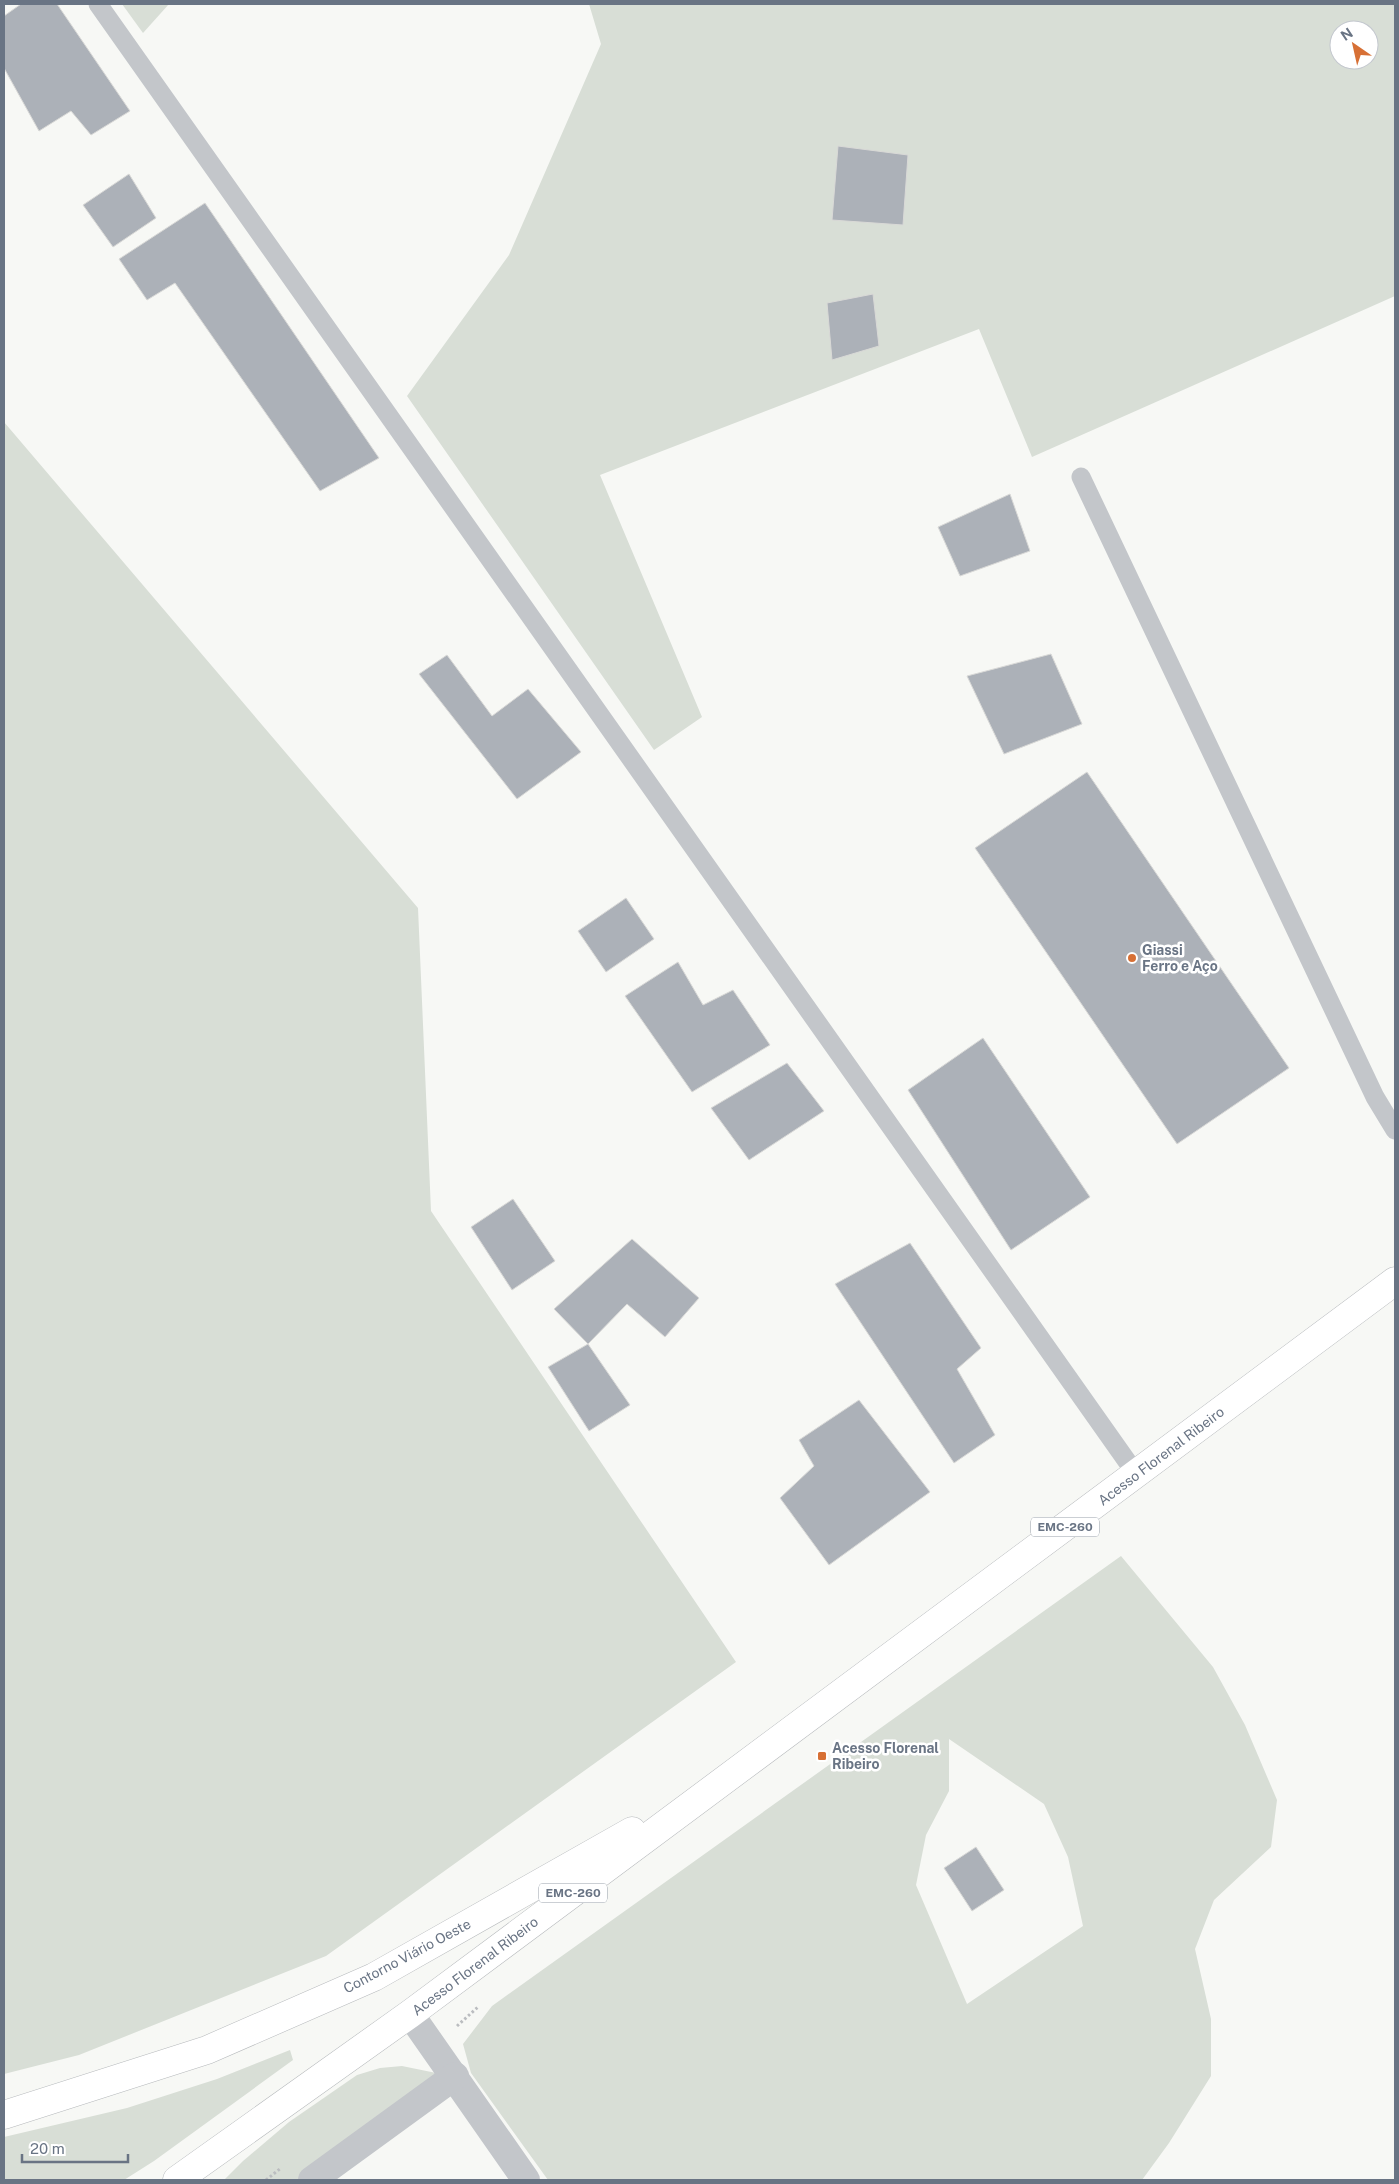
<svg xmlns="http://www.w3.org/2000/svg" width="1399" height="2184" font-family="'Public Sans',sans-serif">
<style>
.green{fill:#d8ded6;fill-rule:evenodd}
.building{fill:#acb1b8;stroke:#d9d9d7}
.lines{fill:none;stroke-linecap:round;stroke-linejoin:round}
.trunk-casing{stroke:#b6b9bc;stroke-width:29}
.path{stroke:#bbbdc0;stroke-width:3;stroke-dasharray:2.5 2.5;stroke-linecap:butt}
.service{stroke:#c3c6ca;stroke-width:19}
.minor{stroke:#c3c6ca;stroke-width:28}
.trunk{stroke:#fff;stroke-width:28}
.poi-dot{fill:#d77035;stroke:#fff;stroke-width:2}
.labels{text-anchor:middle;stroke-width:5;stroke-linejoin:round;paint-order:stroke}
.shield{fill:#fff;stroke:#969ea9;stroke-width:1}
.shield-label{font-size:12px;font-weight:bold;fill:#697484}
.poi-label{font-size:14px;font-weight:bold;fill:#697484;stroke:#fff;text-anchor:start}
.street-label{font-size:14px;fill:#697484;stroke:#fff}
</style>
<rect width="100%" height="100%" fill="#f7f8f5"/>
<g class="green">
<polygon points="122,4 169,4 143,33"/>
<path d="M589,4H1395V296L1032,457L979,329L600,475L702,717L654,750L407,396L509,255L601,44ZM1339,30H1369V60H1339Z"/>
<polygon points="4,422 418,908 431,1211 736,1662 326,1956 79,2055 4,2074"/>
<path d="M1121,1556L1213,1667L1245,1725L1277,1800L1271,1847L1214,1900L1195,1949L1211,2019V2076L1169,2143L1142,2180H548L471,2073L463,2044L492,2006ZM949,1739L1044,1804L1068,1857L1083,1926L967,2004L916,1885L926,1835L949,1791Z"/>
<polygon points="290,2050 293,2060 154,2161 124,2180 4,2180 4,2137 127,2108 217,2079"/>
<polygon points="402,2066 441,2074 299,2180 224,2180 243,2161 289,2122 357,2075 380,2068"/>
</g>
<g class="building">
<polygon points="21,4 57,4 130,111 91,135 71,111 39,131 4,68 4,16"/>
<polygon points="838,146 908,155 903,225 832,220"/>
<polygon points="129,174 156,218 113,247 83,205"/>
<polygon points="205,203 379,458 320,491 175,283 147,300 119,259"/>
<polygon points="873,294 879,346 832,360 827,303"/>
<polygon points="1010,494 1030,551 960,576 938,527"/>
<polygon points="1051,654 1082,724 1004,754 967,676"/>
<polygon points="447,655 492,716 528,689 581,752 517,799 419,674"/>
<polygon points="1087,772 1289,1068 1177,1144 975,848"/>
<polygon points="626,898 654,939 606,972 578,931"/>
<polygon points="678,962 703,1005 733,990 770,1045 692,1092 625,996"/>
<polygon points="983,1038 1090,1197 1011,1250 908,1090"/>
<polygon points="787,1063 824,1111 749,1160 711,1108"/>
<polygon points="513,1199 555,1261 512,1290 471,1227"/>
<polygon points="632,1239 699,1298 665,1337 627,1304 588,1344 554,1309"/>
<polygon points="910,1243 981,1348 957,1369 995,1435 954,1463 835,1284"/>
<polygon points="588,1344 630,1405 589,1431 548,1367"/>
<polygon points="859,1400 930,1492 829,1565 780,1498 814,1466 799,1440"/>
<polygon points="976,1847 1004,1890 972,1911 944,1868"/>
</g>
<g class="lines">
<defs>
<g id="trunk">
<polyline points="4,2115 207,2050 374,1977 632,1831"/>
<polyline points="177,2180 410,2014 1395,1281"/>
</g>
</defs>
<use href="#trunk" class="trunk-casing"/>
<g class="path">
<polyline points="457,2026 478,2007"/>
<polyline points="266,2180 281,2168"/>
</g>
<g class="service">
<polyline points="98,4 1136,1474"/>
<polyline points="1081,477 1375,1097 1395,1130"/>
</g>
<g class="minor">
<polyline points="410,2014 526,2180"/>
<polyline points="312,2180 455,2076"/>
</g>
<use href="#trunk" class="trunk"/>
</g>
<g class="poi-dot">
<circle cx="1132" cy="958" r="5"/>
<rect x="817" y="1751" width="10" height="10" rx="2.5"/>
</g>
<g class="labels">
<g class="shield">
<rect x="1031" y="1517.5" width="68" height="19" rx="4"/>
<rect x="539" y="1883.5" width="68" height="19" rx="4"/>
</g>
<g class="shield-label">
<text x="1065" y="1531">EMC-260</text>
<text x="573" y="1897">EMC-260</text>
</g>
<g class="poi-label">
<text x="1142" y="955">Giassi<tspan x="1142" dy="16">Ferro e Aço</tspan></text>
<text x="832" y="1753">Acesso Florenal<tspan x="832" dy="16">Ribeiro</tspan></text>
</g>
<g class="street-label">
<text transform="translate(1161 1456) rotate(-37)" y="5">Acesso Florenal Ribeiro</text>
<text transform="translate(407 1956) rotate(-28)" y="5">Contorno Viário Oeste</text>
<text transform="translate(475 1966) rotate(-37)" y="5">Acesso Florenal Ribeiro</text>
</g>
</g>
<rect width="1399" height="2184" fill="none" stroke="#697484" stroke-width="10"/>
<g transform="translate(1354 45) rotate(326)"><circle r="24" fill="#ffffff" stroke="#c3c7ce"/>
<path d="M0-4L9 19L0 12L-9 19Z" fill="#d77035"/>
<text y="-8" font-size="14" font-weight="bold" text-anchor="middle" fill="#697484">N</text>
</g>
<path d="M22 2154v8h106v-8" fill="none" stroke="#697484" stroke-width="2.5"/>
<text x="30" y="2154" font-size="15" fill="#697484" stroke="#ffffff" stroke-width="4" paint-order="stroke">20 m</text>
</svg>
